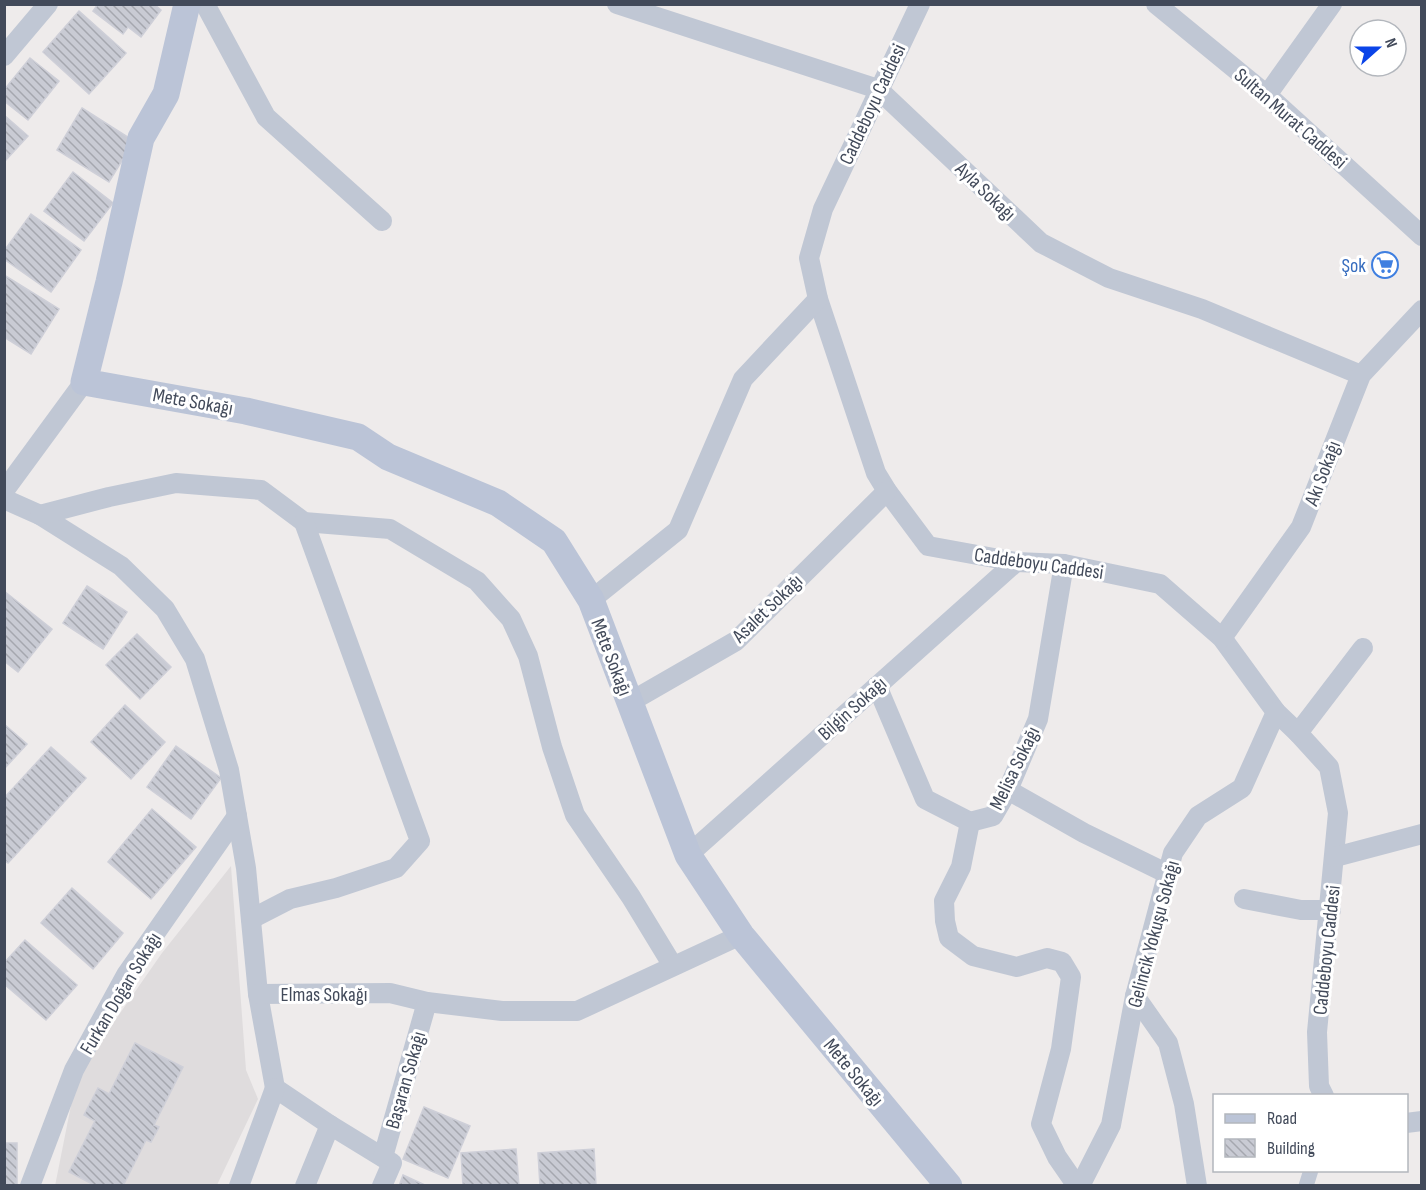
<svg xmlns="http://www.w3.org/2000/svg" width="1426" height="1190" font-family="'Sofia Sans Condensed',sans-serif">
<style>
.education{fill:#dfdcdd}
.building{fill:url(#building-back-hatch);stroke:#cecfd8;stroke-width:1.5}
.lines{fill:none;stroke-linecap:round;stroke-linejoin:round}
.pedestrian{stroke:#c0c7d4;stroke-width:15}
.minor{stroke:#c0c7d4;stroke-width:20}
.secondary{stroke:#bbc4d7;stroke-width:27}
.labels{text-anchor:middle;stroke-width:6;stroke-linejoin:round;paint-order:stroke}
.street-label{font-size:20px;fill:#424a5a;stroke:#fff}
.shop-label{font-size:20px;fill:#366cbe;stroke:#fff;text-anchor:end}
</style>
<defs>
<pattern id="building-back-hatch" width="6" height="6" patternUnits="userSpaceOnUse" patternTransform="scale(1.5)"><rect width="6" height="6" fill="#c9cbd4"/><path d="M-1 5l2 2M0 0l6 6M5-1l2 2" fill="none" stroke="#a5a7af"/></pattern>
</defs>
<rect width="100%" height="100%" fill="#eeebeb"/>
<polygon class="education" points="231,866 246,1070 258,1099 217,1185 55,1186 77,1075 162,953"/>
<g class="building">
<polygon points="98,4 154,4 161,10 141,37 128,27 123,34 93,11"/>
<polygon points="79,11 126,53 89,94 43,52"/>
<polygon points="30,58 59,81 28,120 4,101 4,90"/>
<polygon points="82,108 134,141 109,182 57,150"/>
<polygon points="4,115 28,136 4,162"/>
<polygon points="73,172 113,203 84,241 44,211"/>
<polygon points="31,214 81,250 51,292 4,259 4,251"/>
<polygon points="4,275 59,309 31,354 4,337"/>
<polygon points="87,586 127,612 103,649 63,623"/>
<polygon points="4,591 52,629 18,672 4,661"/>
<polygon points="137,634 171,667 140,699 106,665"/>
<polygon points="125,705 165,742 131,779 91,742"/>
<polygon points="4,724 27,744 4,769"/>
<polygon points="176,746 221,778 191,819 147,787"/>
<polygon points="51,747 86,778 8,863 4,860 4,798"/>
<polygon points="152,809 196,847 151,899 108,862"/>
<polygon points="72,888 123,933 93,969 41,923"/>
<polygon points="25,940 77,985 46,1020 4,984 4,963"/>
<polygon points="135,1043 183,1067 154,1125 159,1127 151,1142 146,1140 123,1186 96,1186 69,1172 95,1121 84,1115 98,1088 109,1094"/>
<polygon points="424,1107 470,1126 448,1178 403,1159"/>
<rect x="4" y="1143" width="13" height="43"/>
<polygon points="516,1149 519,1186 463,1186 461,1153"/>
<polygon points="594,1149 596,1186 540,1186 538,1153"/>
<polygon points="403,1175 427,1186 399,1186"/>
</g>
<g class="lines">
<polyline class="pedestrian" points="1306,1186 1311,1170"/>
<g class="minor">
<polyline points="205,4 266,117 382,221"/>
<polyline points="617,4 878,89 1041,243 1109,278 1202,309 1361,375"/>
<polyline points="920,4 823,209 809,258 818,299 876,473 887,491 928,546 1016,562 1064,564 1160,584 1222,638 1276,712 1298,733 1329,767 1338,813 1317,1032 1319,1086 1324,1096"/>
<polyline points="1156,4 1267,95 1422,236"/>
<polyline points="4,56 48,4"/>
<polyline points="1267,95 1332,4"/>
<polyline points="4,491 84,382"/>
<polyline points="4,499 40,515 121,566 165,609 195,659 229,770 246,868 258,994 275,1088 330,1125 392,1163 382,1186"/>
<polyline points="40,515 109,497 176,483 261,490 304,522 390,529 477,581 511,619 528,656 552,747 575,815 631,897 673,966"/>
<polyline points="591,600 678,530 743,379 818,299"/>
<polyline points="1222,638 1301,527 1361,375 1422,310"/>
<polyline points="877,686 925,799 970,822 993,816 1008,790 1038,719 1064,564"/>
<polyline points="630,702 736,641 887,491"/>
<polyline points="1298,733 1363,648"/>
<polyline points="1008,790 1084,833 1168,874"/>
<polyline points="970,822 961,867 944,901 945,921 949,938 973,956 1017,967 1047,958 1062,962 1071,977 1061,1049 1041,1124 1057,1157 1077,1186"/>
<polyline points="688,855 1016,562"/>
<polyline points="1335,857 1422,834"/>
<polyline points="1244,899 1301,910 1331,910"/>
<polyline points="251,919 290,899 336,888 396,868 420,841 304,522"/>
<polyline points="258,994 390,993 427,1002 502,1011 577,1011 741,935"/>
<polyline points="1135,996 1168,1043 1184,1104 1197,1186"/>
<polyline points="1406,1123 1422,1121"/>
<polyline points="383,1157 427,1002"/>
<polyline points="30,1186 74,1070 126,975 237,816"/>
<polyline points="239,1186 275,1088"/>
<polyline points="305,1186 330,1125"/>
<polyline points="1080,1186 1111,1125 1135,996 1173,853 1198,816 1242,788 1276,712"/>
</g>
<polyline class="secondary" points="187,4 166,94 141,138 109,282 84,382 246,411 358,437 388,457 498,503 554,541 591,600 688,855 741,935 949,1186"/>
</g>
<defs>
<symbol id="supermarket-ring" viewBox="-11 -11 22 22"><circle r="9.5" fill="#fff" stroke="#3f7fe0" stroke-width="1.5"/><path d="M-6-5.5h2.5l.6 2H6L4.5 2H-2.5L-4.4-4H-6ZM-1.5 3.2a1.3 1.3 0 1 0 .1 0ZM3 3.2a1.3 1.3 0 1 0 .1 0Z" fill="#3f7fe0"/></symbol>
</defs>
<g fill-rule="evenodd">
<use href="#supermarket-ring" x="1370" y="250" width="30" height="30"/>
</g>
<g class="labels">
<g class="street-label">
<text transform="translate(872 104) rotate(-65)" y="7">Caddeboyu Caddesi</text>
<text transform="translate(1291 118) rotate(41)" y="7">Sultan Murat Caddesi</text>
<text transform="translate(986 191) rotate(44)" y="7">Ayla Sokağı</text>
<text transform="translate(193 401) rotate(10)" y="7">Mete Sokağı</text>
<text transform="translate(1322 473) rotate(-69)" y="7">Akı Sokağı</text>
<text transform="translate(1039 563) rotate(8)" y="7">Caddeboyu Caddesi</text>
<text transform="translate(767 608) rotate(-44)" y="7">Asalet Sokağı</text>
<text transform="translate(612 657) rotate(69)" y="7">Mete Sokağı</text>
<text transform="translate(852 708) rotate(-42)" y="7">Bilgin Sokağı</text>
<text transform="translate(1014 768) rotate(-64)" y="7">Melisa Sokağı</text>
<text transform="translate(1153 934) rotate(-75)" y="7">Gelincik Yokuşu Sokağı</text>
<text transform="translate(1326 950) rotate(-84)" y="7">Caddeboyu Caddesi</text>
<text transform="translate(120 993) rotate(-59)" y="7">Furkan Doğan Sokağı</text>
<text x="324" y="1001">Elmas Sokağı</text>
<text transform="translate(854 1072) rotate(50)" y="7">Mete Sokağı</text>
<text transform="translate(405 1080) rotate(-74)" y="7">Başaran Sokağı</text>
</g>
<g class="shop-label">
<text x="1366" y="272">Şok</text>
</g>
</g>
<rect width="1426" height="1190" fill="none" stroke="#424a5a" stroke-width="12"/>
<rect x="1213" y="1094" width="195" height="78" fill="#ffffff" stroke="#b3b7bd" stroke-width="1.5"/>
<rect x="1225" y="1114" width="30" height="9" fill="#bbc4d7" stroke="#b3b7bd" stroke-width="1.5"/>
<text x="1267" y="1124" font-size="18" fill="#424a5a">Road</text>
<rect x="1225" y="1139" width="30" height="18" fill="url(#building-back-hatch)" stroke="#b3b7bd" stroke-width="1.5"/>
<text x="1267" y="1154" font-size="18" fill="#424a5a">Building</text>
<g transform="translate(1378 48) rotate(69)"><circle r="28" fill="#ffffff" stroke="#b3b7bd" stroke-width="1.5"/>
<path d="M0-4.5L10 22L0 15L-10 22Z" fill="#0b44e8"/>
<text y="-9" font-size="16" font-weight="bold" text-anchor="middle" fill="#424a5a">N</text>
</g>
</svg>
